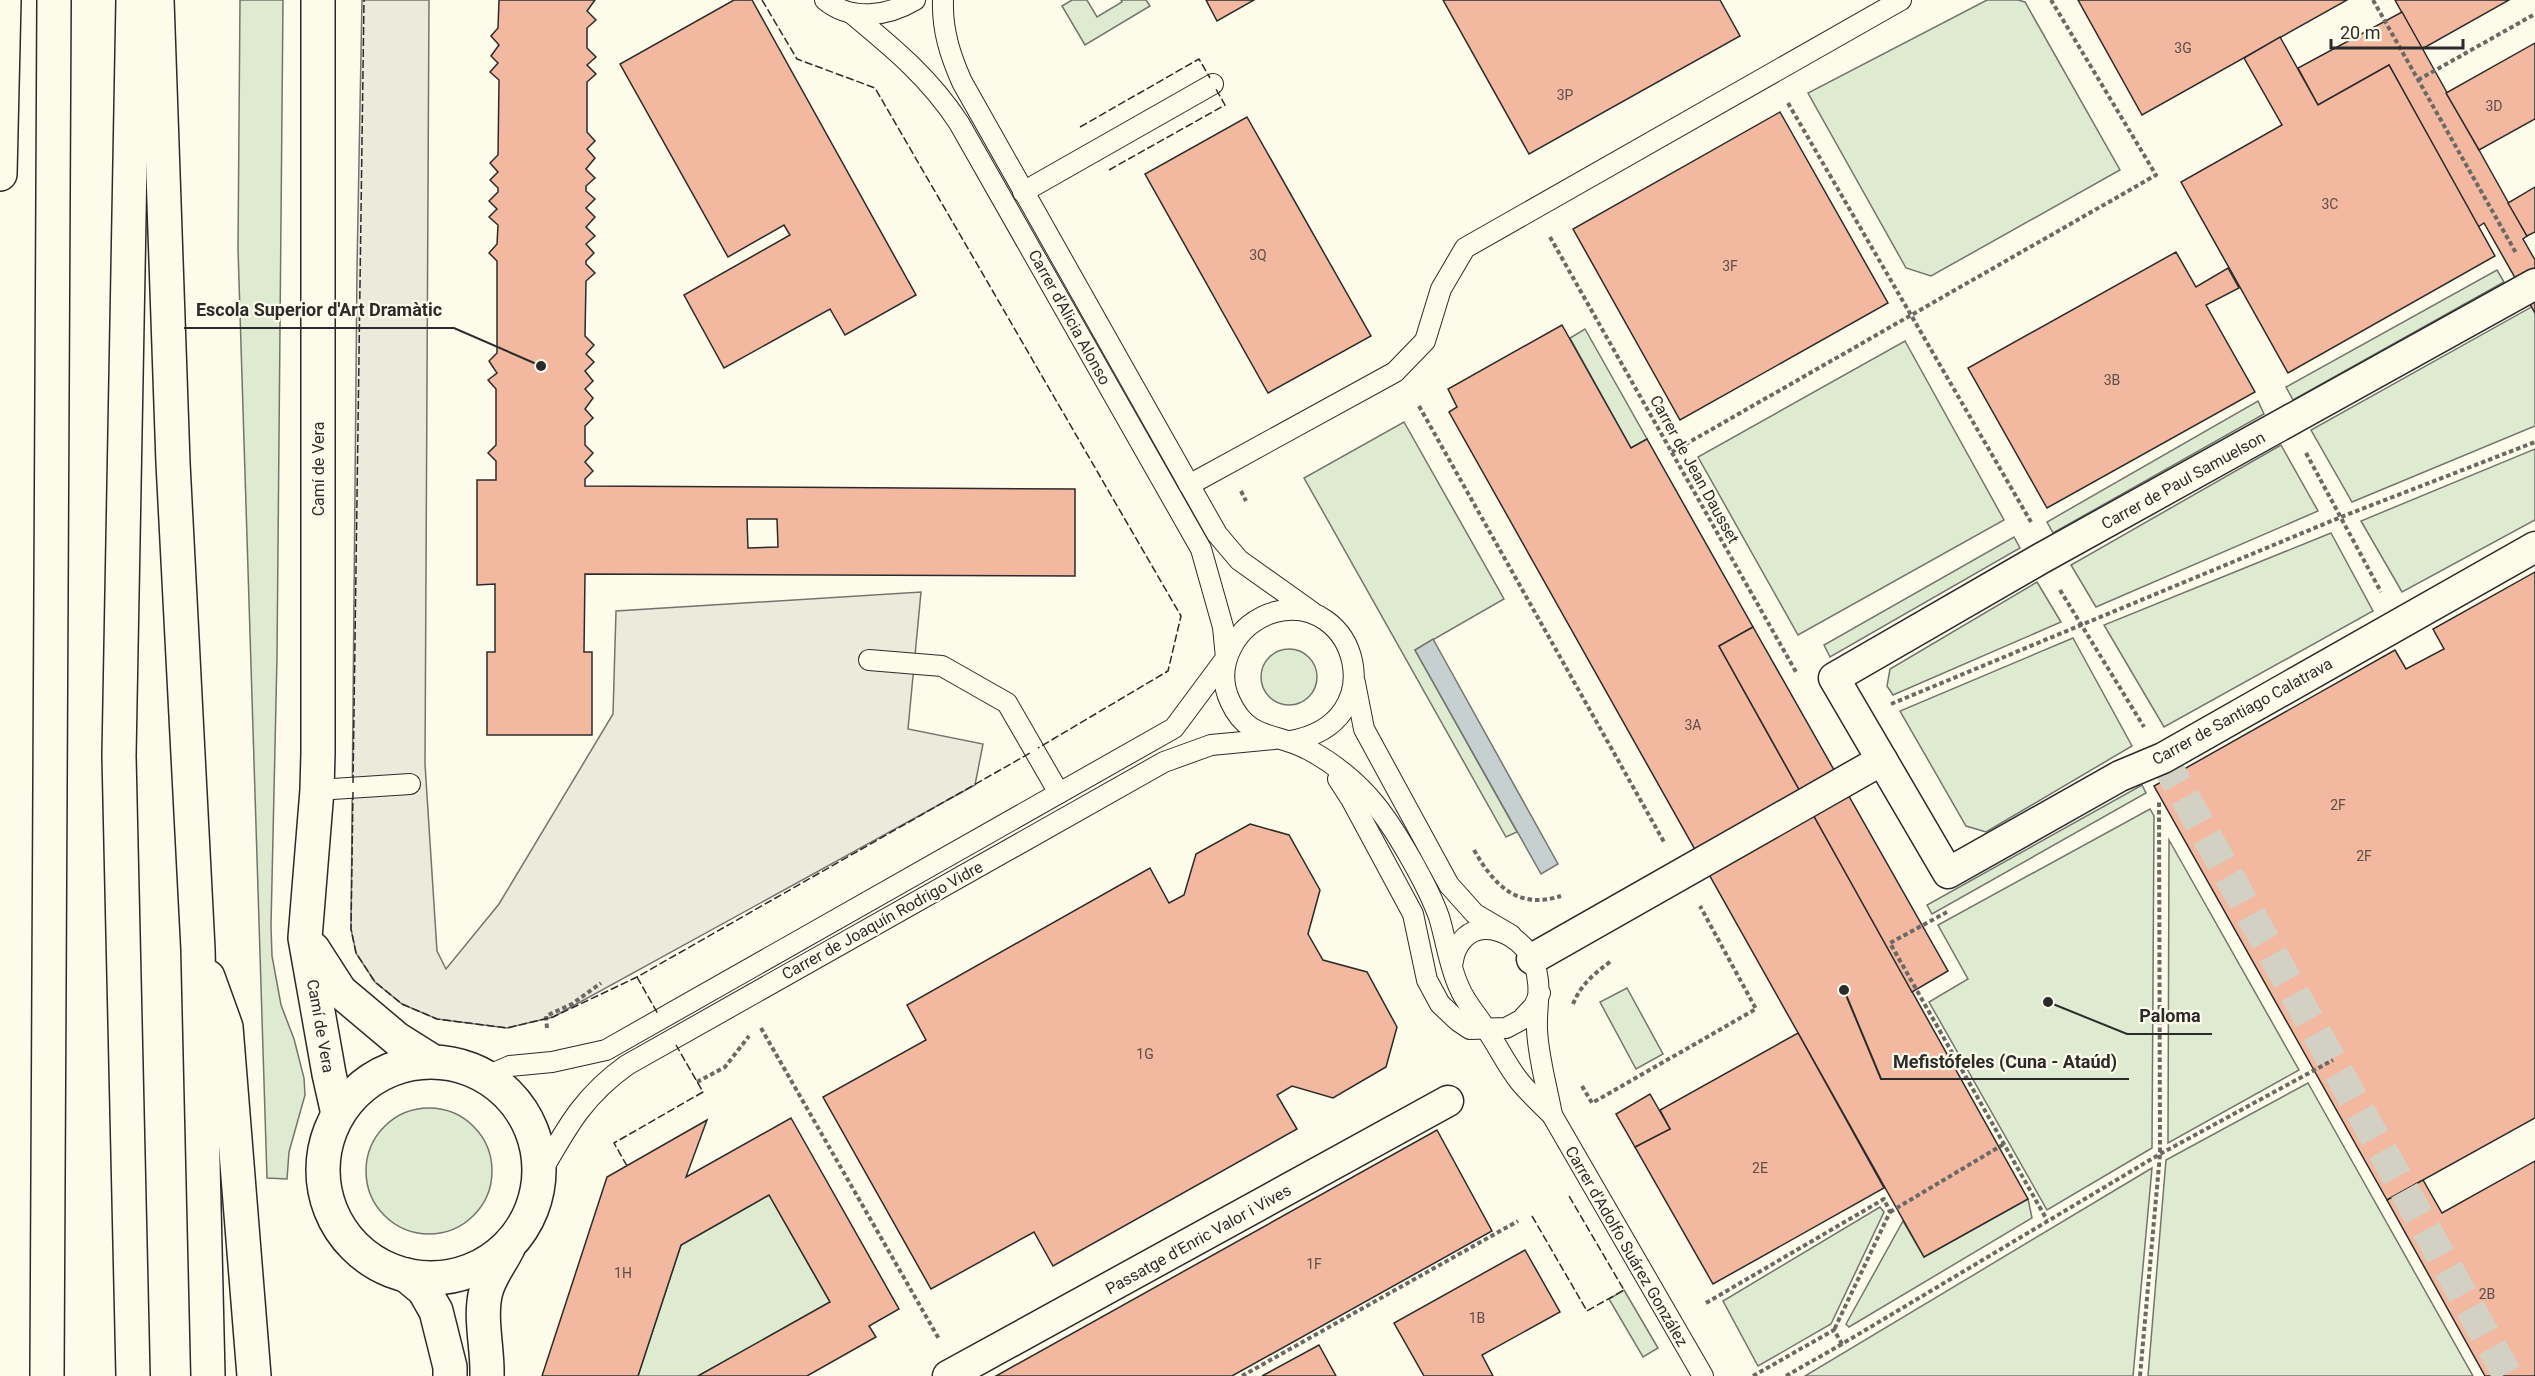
<svg xmlns="http://www.w3.org/2000/svg" width="2535" height="1376" font-family="Roboto,sans-serif">
<style>
.green{fill:#deebd1;stroke:#74746e;stroke-width:1.5}
.parking{fill:#eceadb;stroke:#74746e;stroke-width:1.5}
.water{fill:#c7d0d0;stroke:#74746e;stroke-width:1.5}
.building{fill:#f2b8a0;stroke:#2b2b2b;stroke-width:1.5;fill-rule:evenodd}
.lines{fill:none;stroke-linecap:round;stroke-linejoin:round}
.pedestrian-tunnel{stroke:#d3d1c4;stroke-width:30;stroke-dasharray:30 15;stroke-linecap:butt}
.service-casing{stroke:#2b2b2b;stroke-width:22}
.pedestrian-casing{stroke:#2b2b2b;stroke-width:33}
.tertiary-casing{stroke:#2b2b2b;stroke-width:36}
.motorway-casing{stroke:#2b2b2b;stroke-width:36}
.path{stroke:#6a6964;stroke-width:4;stroke-dasharray:4.5 3;stroke-linecap:butt}
.service{stroke:#fdfbea;stroke-width:20}
.pedestrian{stroke:#fdfbea;stroke-width:30}
.tertiary{stroke:#fdfbea;stroke-width:33}
.motorway{stroke:#fdfbea;stroke-width:33}
.fence{stroke:#2b2b2b;stroke-width:1.5;stroke-dasharray:8 3;stroke-linecap:butt}
.labels{text-anchor:middle;stroke-width:4.5;stroke-linejoin:round;paint-order:stroke}
.number-label{font-size:14px;fill:#5d4e48}
.street-label{font-size:16px;fill:#2b2b2b;stroke:#fdfbea}
.leader{fill:none;stroke:#2b2b2b;stroke-width:2}
.callout-dot{fill:#2b2b2b;stroke:#fdfbea;stroke-width:2}
.callout-label{font-size:18px;text-anchor:middle;font-weight:bold;fill:#2b2b2b;stroke:#fdfbea;stroke-width:4.5;stroke-linejoin:round;paint-order:stroke}
</style>
<rect width="100%" height="100%" fill="#fdfbea"/>
<g class="green">
<polygon points="240,0 283,0 277,657 271,926 272,956 281,1005 294,1039 304,1078 305,1095 289,1152 287,1179 267,1178 238,249"/>
<polygon points="1072,0 1087,0 1097,17 1122,2 1121,0 1146,0 1150,6 1085,45 1062,6"/>
<polygon points="1987,0 2018,0 2025,2 2120,170 1931,276 1906,268 1808,93"/>
<polygon points="2497,270 2504,282 2293,400 2286,387"/>
<polygon points="2535,305 2535,426 2352,502 2311,430"/>
<polygon points="1585,329 1647,439 1631,448 1570,338"/>
<polygon points="1905,341 2004,520 1798,635 1698,457"/>
<polygon points="2258,401 2264,414 2053,533 2047,522"/>
<polygon points="1404,422 1504,599 1415,650 1517,832 1506,837 1304,478"/>
<polygon points="2281,445 2318,511 2096,607 2071,565"/>
<polygon points="2535,449 2535,520 2402,592 2361,521"/>
<polygon points="2331,533 2373,611 2164,727 2104,625"/>
<polygon points="2014,537 2020,548 1830,657 1824,645"/>
<polygon points="2037,582 2061,622 1893,695 1887,686 1890,669"/>
<polygon points="2073,638 2132,746 1986,832 1966,826 1900,711"/>
<circle cx="1289" cy="677" r="28"/>
<polygon points="2142,785 2146,793 1932,914 1927,905"/>
<polygon points="2150,809 2154,816 2152,1148 2047,1210 1929,1002 1968,979 1938,925"/>
<polygon points="2169,840 2299,1070 2168,1143"/>
<polygon points="1627,988 1663,1054 1636,1069 1600,1002"/>
<polygon points="2308,1083 2473,1376 2148,1376 2166,1160"/>
<circle cx="429" cy="1171" r="63"/>
<polygon points="2152,1168 2133,1376 1805,1376"/>
<polygon points="769,1195 830,1302 698,1376 638,1376 681,1245"/>
<polygon points="2028,1199 2032,1218 1849,1327 1846,1324 1903,1221 1924,1257"/>
<polygon points="1880,1207 1884,1212 1831,1324 1758,1366 1723,1301"/>
<polygon points="1624,1290 1658,1348 1643,1357 1609,1299"/>
</g>
<polygon class="parking" points="362,0 429,0 425,764 437,951 446,969 499,904 613,714 616,611 921,592 908,729 983,744 975,785 553,1017 507,1028 437,1019 402,1004 375,982 356,953 351,929 357,268"/>
<polygon class="water" points="1433,639 1558,864 1541,874 1415,650"/>
<g class="building">
<path d="M499,0H595L587,11L596,20L587,28V48L596,57L587,65L596,74L587,82V132L595,141L587,149L595,158L586,169L595,178L586,186V191L595,199L586,208L595,217L586,227L595,236L586,244L594,253L586,261V264L595,273L586,281L585,336L594,345L586,354L594,362L585,371L593,381L585,389L593,398L585,409L593,418L585,426V445L593,453L585,462L593,471L585,479V486L1075,489V576L585,574L584,652H592V735H487V652H495V584L477,585V480H496V461L488,453L496,445V389L488,380L497,373L489,361L497,353V261L489,253L497,244L498,225L489,217L497,209L489,201L498,192V188L490,180L498,172L490,163L498,155L499,80L490,72L498,63L491,56L499,45L491,36L498,28ZM747,519H777L778,547L748,548Z"/>
<polygon points="734,0 752,0 916,295 845,335 830,309 724,368 684,295 790,235 784,225 728,257 620,64"/>
<polygon points="1206,0 1254,0 1217,21"/>
<polygon points="1443,0 1720,0 1740,36 1529,154"/>
<polygon points="2078,0 2347,0 2142,115"/>
<polygon points="2395,0 2509,0 2422,49"/>
<polygon points="2402,12 2527,236 2523,239 2535,260 2535,313 2484,223 2478,227 2389,65 2318,105 2298,68"/>
<polygon points="2280,37 2318,105 2389,65 2495,256 2288,373 2181,182 2282,125 2244,58"/>
<polygon points="2535,43 2535,119 2479,150 2446,93"/>
<polygon points="1780,112 1888,303 1680,420 1573,229"/>
<polygon points="1247,117 1371,336 1268,393 1145,174"/>
<polygon points="2535,187 2535,232 2527,236 2508,203"/>
<polygon points="2176,252 2196,287 2228,268 2239,288 2206,305 2255,392 2047,508 1968,368"/>
<polygon points="1562,325 1631,448 1647,439 1753,627 1719,646 2028,1199 1924,1257 1449,412 1457,407 1448,389"/>
<polygon points="2535,572 2535,1118 2387,1200 2154,786 2395,650 2406,669 2444,649 2433,629"/>
<polygon points="1753,627 1948,971 1912,992 1719,646"/>
<polygon points="1250,824 1289,835 1320,890 1308,934 1323,960 1367,972 1397,1027 1386,1067 1333,1098 1292,1086 1277,1095 1297,1129 1053,1266 1034,1232 931,1289 823,1097 926,1040 907,1005 1150,868 1169,903 1184,895 1196,854"/>
<polygon points="1798,1033 1884,1188 1713,1284 1635,1147 1670,1129 1660,1110"/>
<polygon points="1650,1094 1670,1129 1635,1147 1616,1114"/>
<polygon points="791,1118 899,1309 869,1326 876,1337 807,1376 698,1376 830,1302 769,1195 681,1245 638,1376 542,1376 607,1177 707,1120 686,1177"/>
<polygon points="1437,1130 1492,1231 1232,1376 996,1376"/>
<polygon points="2535,1161 2535,1376 2485,1376 2387,1200 2423,1180 2442,1213"/>
<polygon points="1525,1250 1560,1312 1482,1355 1493,1376 1424,1376 1394,1323"/>
<polygon points="1319,1345 1336,1376 1262,1376"/>
</g>
<g class="lines">
<polyline class="pedestrian-tunnel" points="2163,758 2508,1376"/>
<defs>
<g id="service">
<path d="M825,0C852,22 888,16 915,0"/>
<path d="M943,0C942,30 950,55 962,82L1217,534L1239,560L1312,612"/>
<polyline points="1023,192 1213,84"/>
<polyline points="1189,485 1395,372 1425,341 1441,289 1465,248 1901,0"/>
<polyline points="869,660 942,666 1007,703 1059,793"/>
<polyline points="1355,683 1364,729 1449,885 1475,914 1511,935"/>
<path d="M1290,741C1395,723 1356,591 1275,612C1237,622 1213,665 1230,701C1248,741 1275,732 1307,749C1331,761 1357,782 1374,803C1395,828 1428,886 1439,917C1446,940 1449,965 1459,987C1465,1002 1477,1015 1486,1029C1498,1046 1507,1066 1520,1082C1530,1094 1541,1104 1552,1115L1703,1376"/>
<polyline points="1338,779 1351,799 1413,914 1427,980 1440,1004 1458,1021 1470,1029 1506,1028 1521,1020 1534,1006 1540,993"/>
<polyline points="317,790 410,784"/>
<path d="M1452,966C1453,960 1454,953 1457,948C1475,913 1520,932 1533,961C1543,985 1536,1005 1537,1029C1538,1057 1547,1087 1552,1115"/>
<path d="M487,1076L510,1066L552,1062L606,1050L1174,728L1226,658L1223,627L1201,549L959,123C929,77 892,47 851,13"/>
<path d="M539,1176C566,1129 582,1097 627,1065L1164,762L1211,745L1274,739"/>
</g>
<g id="pedestrian">
<polyline points="2535,284 2040,559 1834,678 1948,873 2120,776 2163,758 2535,547"/>
<polyline points="1532,959 1882,760"/>
<polyline points="948,1376 1448,1101"/>
</g>
<g id="tertiary">
<polyline points="318,0 318,753 317,790 305,938 329,1074 338,1114"/>
<polyline points="313,949 340,991 397,1039 432,1061"/>
<circle cx="431" cy="1170" r="108"/>
<path d="M487,1376C488,1349 479,1317 486,1291C490,1276 501,1262 508,1248"/>
</g>
<g id="motorway">
<polyline points="157,0 173,463 198,949 208,1376"/>
<polyline points="0,174 4,0"/>
<polyline points="208,977 226,1027 254,1376"/>
<polyline points="406,1275 424,1290 436,1311 450,1367 450,1376"/>
<polyline points="47,1376 54,0"/>
<polyline points="133,1376 119,756 133,0"/>
</g>
</defs>
<use href="#service" class="service-casing"/>
<use href="#pedestrian" class="pedestrian-casing"/>
<use href="#tertiary" class="tertiary-casing"/>
<use href="#motorway" class="motorway-casing"/>
<g class="path">
<polyline points="2373,0 2516,253"/>
<polyline points="2418,80 2535,14"/>
<polyline points="1788,103 2031,522"/>
<polyline points="1550,237 1796,672"/>
<polyline points="1419,406 1664,842"/>
<polyline points="1672,452 2156,175 2051,0"/>
<polyline points="2306,453 2381,592"/>
<polyline points="1241,491 1246,501"/>
<polyline points="2060,590 2144,727"/>
<polyline points="1891,704 2341,517 2535,442"/>
<path d="M1474,850C1494,885 1517,910 1561,896"/>
<polyline points="1947,912 1890,943 2047,1220"/>
<path d="M1573,1004C1581,984 1594,974 1611,961"/>
<polyline points="547,1028 546,1016 572,1004 601,983"/>
<polyline points="761,1028 939,1339"/>
<polyline points="697,1082 725,1067 749,1036"/>
<polyline points="1582,1086 1592,1103 1756,1009 1700,906"/>
<polyline points="1890,1212 2004,1144"/>
<polyline points="1706,1303 1884,1199 1890,1212 1834,1330"/>
<polyline points="1242,1376 1518,1221"/>
<polyline points="1753,1376 1834,1330 1842,1344 2160,1154 2333,1060"/>
<polyline points="1786,1376 1842,1344"/>
<polyline points="2140,1376 2160,1154 2159,801"/>
</g>
<use href="#service" class="service"/>
<use href="#pedestrian" class="pedestrian"/>
<use href="#tertiary" class="tertiary"/>
<use href="#motorway" class="motorway"/>
<g class="fence">
<polyline points="762,0 797,59 875,88 1181,616 1168,671 1038,748"/>
<polyline points="1080,127 1199,59 1210,78"/>
<polyline points="1109,170 1225,105 1216,89"/>
<polyline points="353,783 364,0"/>
<polyline points="353,792 351,929 356,953 375,982 402,1004 437,1019 507,1028 553,1017 637,977 1030,753"/>
<polyline points="637,977 658,1014"/>
<polyline points="627,1166 614,1143 703,1092 676,1045"/>
<polyline points="1532,1216 1587,1311 1624,1290 1569,1196"/>
</g>
</g>
<g class="labels">
<g class="number-label">
<text x="2183" y="53">3G</text>
<text x="1565" y="100">3P</text>
<text x="2494" y="111">3D</text>
<text x="2330" y="209">3C</text>
<text x="1258" y="260">3Q</text>
<text x="1730" y="271">3F</text>
<text x="2112" y="385">3B</text>
<text x="1693" y="730">3A</text>
<text x="2338" y="810">2F</text>
<text x="2364" y="861">2F</text>
<text x="1145" y="1059">1G</text>
<text x="1760" y="1173">2E</text>
<text x="1314" y="1269">1F</text>
<text x="623" y="1278">1H</text>
<text x="2487" y="1299">2B</text>
<text x="1477" y="1323">1B</text>
</g>
<g class="street-label">
<text transform="translate(1070 317) rotate(61)" y="6">Carrer d'Alicia Alonso</text>
<text transform="translate(318 469) rotate(-90)" y="6">Camí de Vera</text>
<text transform="translate(1695 469) rotate(61)" y="6">Carrer de Jean Dausset</text>
<text transform="translate(2183 480) rotate(-29)" y="6">Carrer de Paul Samuelson</text>
<text transform="translate(2242 711) rotate(-29)" y="6">Carrer de Santiago Calatrava</text>
<text transform="translate(882 920) rotate(-29)" y="6">Carrer de Joaquín Rodrigo Vidre</text>
<text transform="translate(321 1026) rotate(80)" y="6">Camí de Vera</text>
<text transform="translate(1198 1239) rotate(-29)" y="6">Passatge d'Enric Valor i Vives</text>
<text transform="translate(1627 1246) rotate(60)" y="6">Carrer d'Adolfo Suárez González</text>
</g>
</g>
<path class="leader" d="M541 366L454 328H184M2048 1002L2127 1034H2212M1844 990L1881 1079H2129"/>
<g class="callout-dot">
<circle cx="541" cy="366" r="6"/>
<circle cx="2048" cy="1002" r="6"/>
<circle cx="1844" cy="990" r="6"/>
</g>
<g class="callout-label">
<text x="319" y="316">Escola Superior d'Art Dramàtic</text>
<text x="2170" y="1022">Paloma</text>
<text x="2005" y="1068">Mefistófeles (Cuna - Ataúd)</text>
</g>
<path d="M2331 39v9h132v-9" fill="none" stroke="#2b2b2b" stroke-width="3"/>
<text x="2340" y="39" font-size="18" fill="#2b2b2b" stroke="#fdfbea" stroke-width="4.5" paint-order="stroke">20 m</text>
</svg>
